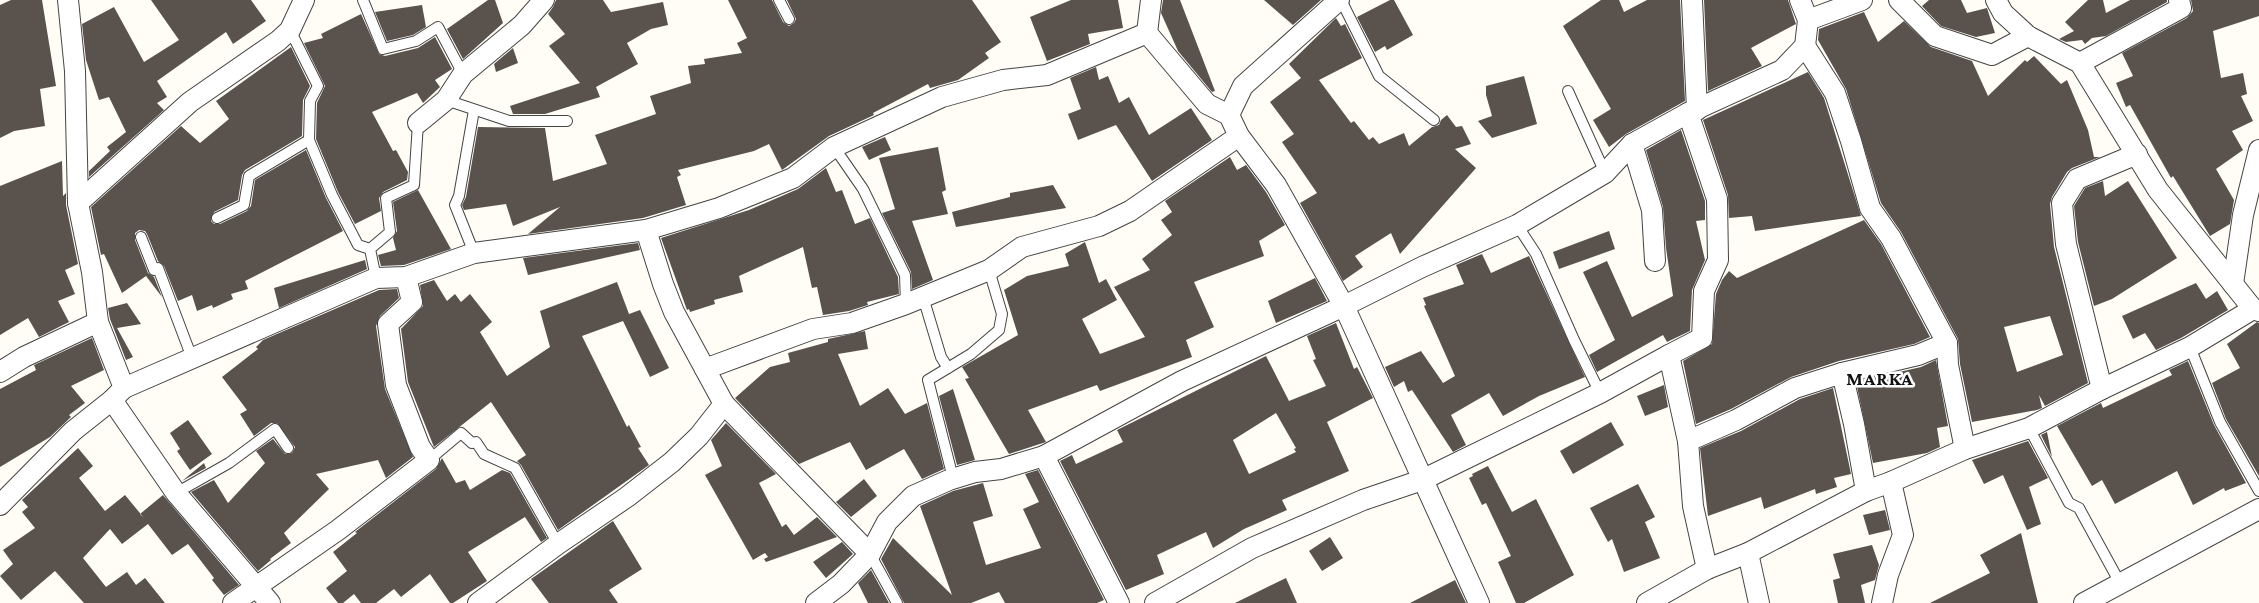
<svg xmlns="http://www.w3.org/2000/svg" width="2259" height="603" font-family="'Crimson Pro',serif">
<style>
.building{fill:#5a524d;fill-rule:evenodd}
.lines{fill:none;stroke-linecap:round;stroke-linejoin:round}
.service-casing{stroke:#444;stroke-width:12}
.minor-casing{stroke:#444;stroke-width:22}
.service{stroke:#fff;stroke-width:10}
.minor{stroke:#fff;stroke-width:20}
.labels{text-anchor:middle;stroke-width:5;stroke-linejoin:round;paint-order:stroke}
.district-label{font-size:19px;font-weight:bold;letter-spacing:1px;fill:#111;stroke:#fff}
</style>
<rect width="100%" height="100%" fill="#fffdf5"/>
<g class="building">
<polygon points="11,0 42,0 56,86 40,89 45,126 14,131 0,138 0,5"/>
<polygon points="151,0 251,0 266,21 233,44 226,32 157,81 167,97 157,103 164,110 89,177 89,171 110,151 107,147 126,132 109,97 99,100 86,60 82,24 114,7 144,62 179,40"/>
<polygon points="488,0 495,0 503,23 463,59 447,29"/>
<polygon points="556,0 603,0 611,12 663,2 668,25 651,29 627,43 638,64 596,87 600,97 545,114 513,114 510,106 580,83 549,46 565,34 548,14 553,7"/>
<polygon points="728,0 772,0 783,22 789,26 794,23 796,19 787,0 972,0 1001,42 985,53 989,58 958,80 930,88 928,84 873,113 874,115 829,136 782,170 769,144 754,151 678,170 681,175 677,177 686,205 643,218 528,234 560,207 513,226 506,204 464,210 462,205 466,197 478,127 545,128 553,181 607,164 595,135 656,114 650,96 691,83 688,66 705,64 704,59 742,53 737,43 747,38"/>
<polygon points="1071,0 1118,0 1123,28 1088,34 1090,44 1047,61 1030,17"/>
<polygon points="1163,0 1180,0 1215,91 1212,92 1178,51 1161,13"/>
<polygon points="1264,0 1321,0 1293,25"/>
<polygon points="1390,0 1394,0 1413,35 1387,50 1385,46 1375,52 1357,17"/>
<polygon points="1601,0 1619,0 1624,12 1647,0 1680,0 1685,101 1626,134 1609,147 1593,120 1611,109 1563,26"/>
<polygon points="1704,0 1788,0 1796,24 1751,48 1762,66 1708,91"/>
<polygon points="1929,0 1961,0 1967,13 1987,8 1995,33 1976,37 1941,26 1922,6"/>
<polygon points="2088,0 2103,0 2106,13 2130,0 2167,0 2167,2 2106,36 2092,38 2085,44 2082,40 2066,42 2059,39 2074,31 2065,22"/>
<polygon points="2191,0 2259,0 2259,16 2213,31 2221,78 2243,73 2247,94 2241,96 2253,121 2232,131 2243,150 2216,169 2234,200 2230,224 2210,236 2173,176 2171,178 2130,105 2126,107 2116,83 2133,76 2122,53 2187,18 2193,11"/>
<polygon points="422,5 426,27 413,35 387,41 375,12"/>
<path d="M1864,12L1878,42L1904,21L1931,47L1972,61L1988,96L2025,60L2027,62L2034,56L2061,84L2067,80L2088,130L2094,157H2100L2072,168L2067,172L2052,197L2050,204L2054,247L2088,383L2045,406L2039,395L2042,408L2037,410L1972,422L1960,364L1958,339L1901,232L1881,203L1846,89L1818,40L1819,29ZM2050,316L2063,355L2017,372L2004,327Z"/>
<polygon points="361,14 379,54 385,56 418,48 435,37 452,69 435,80 440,87 423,103 417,93 372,112 393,151 396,150 408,172 407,180 383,192 379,198 381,211 355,224 338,192 316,139 317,103 325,86 304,43 323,38 321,34"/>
<polygon points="1336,18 1341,26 1345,24 1362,58 1319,80 1351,123 1354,121 1369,140 1373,137 1379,144 1404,133 1409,146 1432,127 1439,125 1441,120 1447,115 1456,127 1462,126 1471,144 1455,149 1476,168 1400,254 1391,233 1355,256 1363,267 1343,281 1300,203 1317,193 1282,142 1294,134 1270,102 1301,78 1289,64"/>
<polygon points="291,47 310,86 303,100 302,136 245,170 242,175 238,200 214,212 211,221 214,224 220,224 247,211 251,206 255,180 306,150 326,198 343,231 245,281 248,289 231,294 233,299 213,308 212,305 197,311 192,295 178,301 164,266 158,261 147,234 145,231 139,230 135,233 135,240 148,273 154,277 162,297 146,276 122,293 104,254 101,255 91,207 181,126 200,143 229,119 216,101"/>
<polygon points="513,48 518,63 496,72 494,64"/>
<polygon points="1096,67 1099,80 1108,76 1119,103 1129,97 1149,135 1191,108 1212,140 1152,181 1116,125 1078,140 1068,114 1081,109 1070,78"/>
<polygon points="1808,72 1824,98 1861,216 1755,231 1752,216 1729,218 1728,195 1703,120"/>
<polygon points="1524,76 1537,124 1492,138 1478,121 1492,116 1486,95 1486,86"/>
<polygon points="1681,130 1705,201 1705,220 1696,221 1705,260 1692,290 1690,331 1667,342 1663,335 1597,372 1589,355 1615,340 1583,272 1607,261 1632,317 1673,296 1666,248 1663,207 1646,150"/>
<polygon points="885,137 891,150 869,160 862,147"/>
<polygon points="938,147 946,190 942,192 948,214 912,221 933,280 912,289 911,272 882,213 895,209 879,158"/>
<polygon points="1230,157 1237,170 1246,165 1266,192 1285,225 1259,241 1264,256 1194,282 1214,327 1186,340 1192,357 1100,391 1097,385 1028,410 1046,442 1009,454 965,379 969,378 962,367 1018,335 1004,290 1027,276 1069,266 1065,254 1085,242 1099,283 1106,279 1117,300 1082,319 1100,354 1145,337 1114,287 1150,270 1142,259 1172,235 1161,220 1172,212 1165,201"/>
<polygon points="62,161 63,196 66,193 66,205 78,264 65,270 75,294 58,301 69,322 39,337 28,318 0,335 0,186"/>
<polygon points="826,168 836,192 842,190 855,224 870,218 898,277 899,294 867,302 868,305 849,311 823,315 817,287 812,288 803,247 739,276 743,292 714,300 715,304 690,312 689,309 687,310 661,238 749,210 798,189"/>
<polygon points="2103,181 2105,196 2128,181 2177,258 2112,299 2094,306 2078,242 2074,206 2085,188"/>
<polygon points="1053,185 1066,208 956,227 952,212 1010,197 1010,193"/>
<polygon points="418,190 451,249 404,265 381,266 378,255 396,250 393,238 397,231 393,202"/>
<polygon points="1864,220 1881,244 1930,337 1914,344 1839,361 1791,377 1731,409 1696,424 1683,361 1712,344 1716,294 1722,280 1729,271 1737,278"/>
<polygon points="1609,231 1615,249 1559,269 1553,252"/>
<polygon points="638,243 640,250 528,275 523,258"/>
<polygon points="1482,254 1491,273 1529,256 1585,377 1539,396 1503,416 1489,393 1451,415 1466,445 1453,452 1412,390 1408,392 1404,381 1394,387 1385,367 1421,351 1443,383 1455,376 1424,306 1426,305 1423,298 1464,284 1456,265"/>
<polygon points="365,260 367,269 279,308 274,288"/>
<polygon points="1315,278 1327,301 1276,323 1268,301"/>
<polygon points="434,280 447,301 455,294 461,302 470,294 492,322 480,332 507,376 550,347 540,311 617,282 629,314 640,310 669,368 650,377 623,321 582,336 627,427 629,425 641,447 638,448 649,465 558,530 521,465 517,461 526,455 491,402 434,447 408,382 401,329 423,306 420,285"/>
<polygon points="2196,283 2206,299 2217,291 2228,310 2181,338 2156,350 2145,333 2133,339 2122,316"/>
<polygon points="397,289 399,298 380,316 376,326 385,389 413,457 386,478 378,460 316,474 329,489 284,533 291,543 270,559 271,560 258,571 191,492 214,480 228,503 265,463 256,451 273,439 285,454 292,453 295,447 277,423 271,423 254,436 240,414 247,410 222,377 258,349 256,347 263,340 379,290"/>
<polygon points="127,303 141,324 117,328 133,357 126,360 110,319 108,308"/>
<polygon points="2257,322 2259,323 2259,476 2226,419 2212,383 2240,368 2227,344"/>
<path d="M1336,323L1354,369L1357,367L1373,398L1327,422L1349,471L1282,500L1287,510L1244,529L1213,548L1206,532L1157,555L1164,574L1126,590L1060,461L1072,455L1076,464L1123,442L1117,430L1266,356L1289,401L1326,386L1313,360L1316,359L1307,336ZM1276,413L1296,448L1294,449L1296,452L1249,474L1233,440Z"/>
<polygon points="865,331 868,349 838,354 860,406 888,388 905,414 927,403 944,469 922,479 904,449 866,470 850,442 799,464 735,398 770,367 790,362 788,353 828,342 828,339"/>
<polygon points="92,338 104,370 71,386 85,403 69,415 71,417 50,437 0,467 0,389 36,370 34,365"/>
<polygon points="1936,360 1948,426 1937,428 1940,447 1927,453 1873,463 1856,382 1921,367"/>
<polygon points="2188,361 2214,425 2246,483 2225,491 2224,488 2193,505 2177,471 2115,504 2102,480 2092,486 2057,426 2101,403 2103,408 2172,375 2169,370"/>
<polygon points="1664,385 1668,407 1645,416 1637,396"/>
<polygon points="1833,388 1851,474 1834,478 1837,487 1816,494 1815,489 1764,509 1761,497 1708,516 1700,448 1741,431 1800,399"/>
<polygon points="953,389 975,460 957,465 939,396"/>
<polygon points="188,420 212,454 190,470 177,451 180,449 170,433"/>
<polygon points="1611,422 1624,445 1573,474 1560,451"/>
<polygon points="726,423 776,474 759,483 782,527 786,524 794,535 817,517 837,537 766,562 764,559 768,557 765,553 753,560 705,475 722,466 711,440"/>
<polygon points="2047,432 2052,457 2041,435"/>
<polygon points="2028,441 2048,478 2029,487 2041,524 2027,530 2003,475 1984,484 1972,460"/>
<polygon points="78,448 93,466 79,478 105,511 125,495 144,518 140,514 163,495 239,585 224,595 212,580 214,578 188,544 172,555 148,524 122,544 110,529 83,558 106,587 127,572 136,585 145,578 165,603 84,603 55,571 21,600 0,576 13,564 3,550 35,528 22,512 28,507 22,500"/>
<polygon points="442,458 456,483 465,480 470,490 502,470 510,473 547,538 541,542 525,517 468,552 487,581 453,603 450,603 430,574 401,597 394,589 376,603 361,603 354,594 343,603 338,603 326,588 347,571 333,552 357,533 355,532 436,469"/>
<polygon points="204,463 206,468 182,481"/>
<polygon points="1488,466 1512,512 1536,499 1574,575 1524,603 1516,603 1498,562 1511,556 1486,503 1482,505 1469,478 1473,476 1472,474"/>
<polygon points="1038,470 1104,600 1097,603 1005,603 999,592 971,603 904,603 881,559 893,538 952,595 920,506 953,491 983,483 993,516 973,522 986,565 1041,548 1023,509 1039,502 1025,474"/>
<polygon points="864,479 877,496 851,517 836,502"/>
<polygon points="1638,484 1655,517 1645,522 1660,558 1624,572 1612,539 1608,542 1590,508"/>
<polygon points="1885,510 1890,530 1869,535 1863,515"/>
<polygon points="613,521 642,569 609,590 618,603 549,603 531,579"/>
<polygon points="2021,533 2038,603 1930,603 1990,573 1980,555"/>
<polygon points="1330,537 1343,558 1322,571 1309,551"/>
<polygon points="842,542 853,554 826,578 813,562"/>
<polygon points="1872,545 1879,565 1875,580 1861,585 1865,603 1838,603 1833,580 1840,578 1833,554"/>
<polygon points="871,570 889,603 868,603 858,583"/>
<polygon points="1286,578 1297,603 1235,603"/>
<polygon points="1455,580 1466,603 1410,603"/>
</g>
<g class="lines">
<defs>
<g id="service">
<polyline points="363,0 383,49 416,41 438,27 463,74"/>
<polyline points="779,0 789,19"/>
<polyline points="1341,0 1379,76 1434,120"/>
<polyline points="290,30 318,86 310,101 309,140 332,195 358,245 370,249"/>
<polyline points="1568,91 1605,173"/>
<polyline points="446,100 509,121 567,121"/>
<polyline points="834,147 863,189 905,275 906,304"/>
<polyline points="217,218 244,205 249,176 309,140"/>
<polyline points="1517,225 1536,254 1574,340 1600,393"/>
<polyline points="141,237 154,270 158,268 192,358"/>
<polyline points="474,253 455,205 459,196 474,110"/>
<polyline points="376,278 370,249 390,232 386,198 414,185 418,123"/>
<polyline points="923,297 941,357 948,368"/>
<polyline points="2190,347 2220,422 2259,491"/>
<polyline points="2029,428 2069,503 2079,508 2120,583"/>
<polyline points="429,460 461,433 472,443 476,442 484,454 515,468 558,544"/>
<polyline points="949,480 952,474 928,380 971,354 999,330 1002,314 989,270"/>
<polyline points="176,493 229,463 275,429 288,448"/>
<polyline points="870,554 897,603"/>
</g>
<g id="minor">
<polyline points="68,0 75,71 78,203 92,272 98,322 124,388 112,400 176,493 270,603"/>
<polyline points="1692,0 1697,110"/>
<polyline points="1899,0 1935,36 1992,55 2028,36"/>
<polyline points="1996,0 2003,13 2028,36 2080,63 2158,190 2253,309 2259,311"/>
<polyline points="1808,20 1862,0"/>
<polyline points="1147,33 1151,0"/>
<polyline points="1805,46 1835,93 1851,141 1870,208 1891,238 1947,343 1948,365 1965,449"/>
<polyline points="2080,63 2181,8 2179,0"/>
<polyline points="1688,113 1717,199 1718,260 1704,291 1702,338 1669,355 1688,441 1693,506 1707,569"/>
<polyline points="1229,115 1243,86 1339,0"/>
<polyline points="418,123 446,100 463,74 522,25 544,0"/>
<polyline points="1632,144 1652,210 1655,261"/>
<polyline points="78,203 190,102 278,41 290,30 304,0"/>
<polyline points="2233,284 2243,215 2259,150"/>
<polyline points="705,369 813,329 852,323 906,304 989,270 1022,247 1099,226 1130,211 1239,136"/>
<polyline points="0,372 24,357 98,322"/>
<polyline points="1842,373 1918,355 1947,343"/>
<polyline points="124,388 376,278 406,277 474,253 646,230 719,208 793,178 834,147 942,97 1003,80 1047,75 1147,33 1207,104 1229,115 1239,136 1276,185 1344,306 1479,603"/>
<polyline points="2102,389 2066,244 2062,203 2077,179 2137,154"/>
<polyline points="724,404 870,554"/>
<polyline points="1688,441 1736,420 1795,388 1842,373 1854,424 1866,491"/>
<polyline points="0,505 73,431 112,400"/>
<polyline points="1748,553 1759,603"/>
<polyline points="233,603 338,530 429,460 420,447 396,385 388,324 412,302 406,277"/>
<polyline points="478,603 558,544 627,497 672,462 699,436 724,404 674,312 663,284 646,230"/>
<polyline points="816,603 841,584 870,554 887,522 913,496 949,480 975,472 1001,469 1044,456"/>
<polyline points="1119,603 1044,456 1182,381 1344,306 1422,267 1517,225 1605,173 1632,144 1688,113 1782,70 1805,46 1808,20 1800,0"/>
<polyline points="1155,603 1252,548 1363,500 1422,480 1600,393 1669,355"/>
<polyline points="1647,603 1707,569 1748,553 1866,491 1891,482 1965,449 2029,428 2102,389 2190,347 2253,309"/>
<polyline points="1882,603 1888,575 1903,535 1891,482"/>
<polyline points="2084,603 2259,509"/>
</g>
</defs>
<use href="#service" class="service-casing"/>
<use href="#minor" class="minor-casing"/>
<use href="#service" class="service"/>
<use href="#minor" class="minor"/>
</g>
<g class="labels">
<g class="district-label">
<text x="1880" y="385">MARKA</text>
</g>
</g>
</svg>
